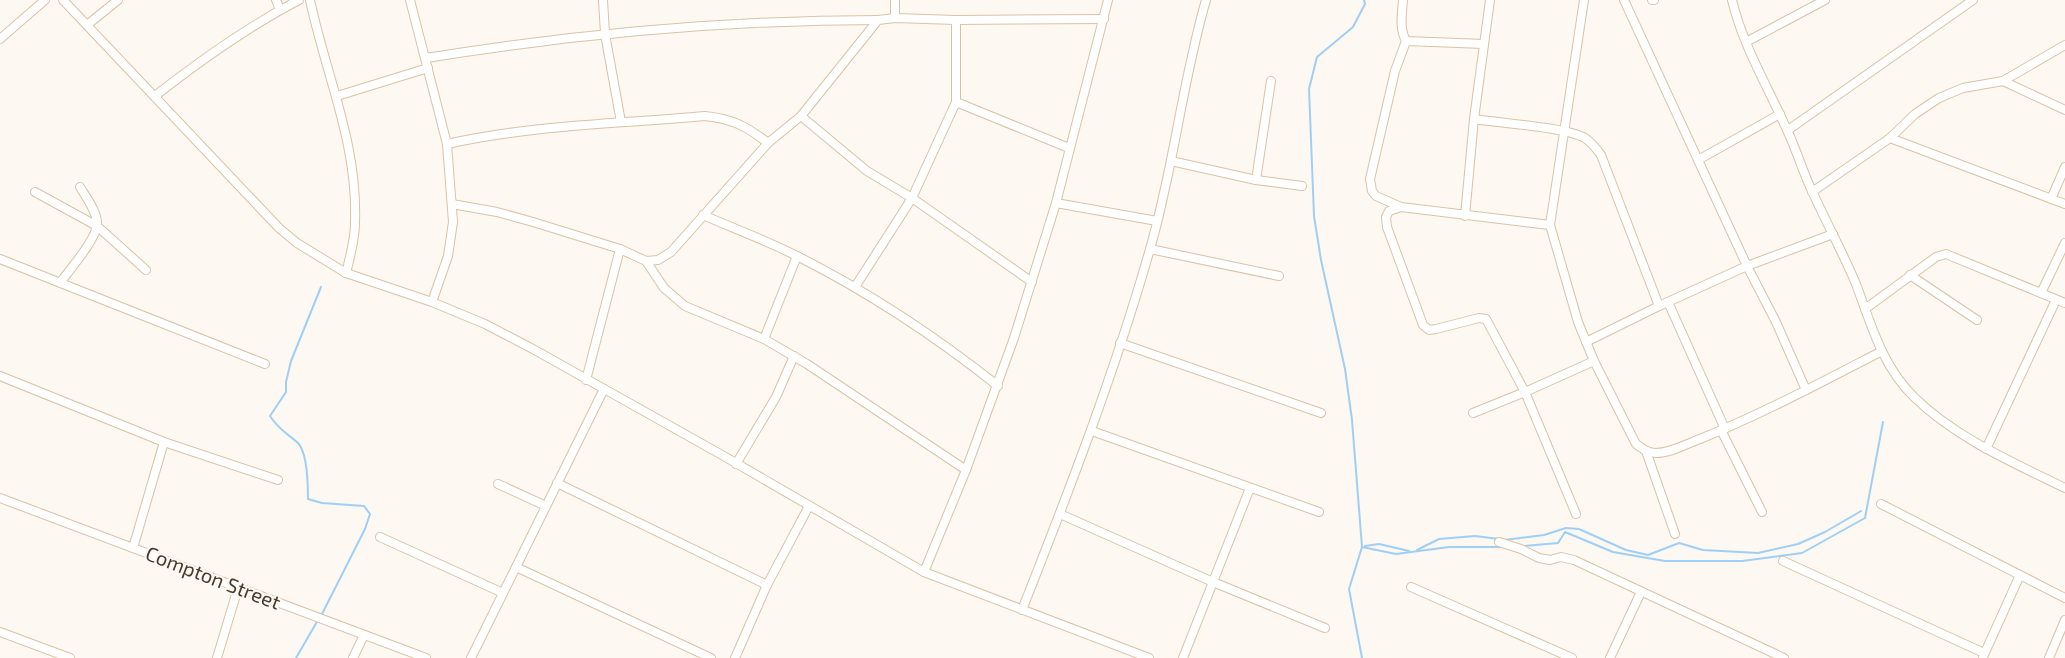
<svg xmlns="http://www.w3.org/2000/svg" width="2065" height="658" font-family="'Exo 2',sans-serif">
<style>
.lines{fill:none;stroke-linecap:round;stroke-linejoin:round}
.stream{stroke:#9fcff5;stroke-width:2}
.minor-casing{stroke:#dac3a5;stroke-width:10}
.minor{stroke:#fff;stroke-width:8}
.labels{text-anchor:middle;stroke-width:4.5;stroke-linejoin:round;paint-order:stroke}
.street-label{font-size:20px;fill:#453b2f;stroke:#fdf8f2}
</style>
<rect width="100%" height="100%" fill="#fdf8f2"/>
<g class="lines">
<g class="stream">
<polyline points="1504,540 1544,535 1566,528 1579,529 1626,550 1648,555 1679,543 1703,550 1758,553 1798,544 1825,532 1861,511"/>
<polyline points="1365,546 1379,544 1409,551"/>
<polyline points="1523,546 1558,543 1565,532 1613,552 1665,561 1742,561 1802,553 1865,518 1883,422"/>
<polyline points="1362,547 1396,554 1449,547 1502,547"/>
<polyline points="1417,550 1439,539 1475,536 1499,539"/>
<path d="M321,616L365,529L370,514L364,506L322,503L308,499C308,485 308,454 298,443C287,433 279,430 270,416L286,392V382L291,361L321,287"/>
<polyline points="296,658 318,620"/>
<polyline points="1362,658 1349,589 1362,547 1352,420 1345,369 1321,260 1314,216 1309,89 1317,57 1353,27 1365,4 1364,0"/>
</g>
<defs>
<g id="minor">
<polyline points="63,0 279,228 297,243 346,273 432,302 485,324 533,349 722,455 924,572 1149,658"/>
<polyline points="276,0 280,10"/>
<path d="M310,0C326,76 358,143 355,223C355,240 350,257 346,273"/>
<polyline points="410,0 447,144 453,222 448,256 432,302"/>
<polyline points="603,0 605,34 621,122"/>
<polyline points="895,0 895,18"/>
<path d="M1403,0C1402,14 1399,28 1406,41"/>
<path d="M1584,0L1550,225L1578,322L1594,361L1636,444C1643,449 1648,453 1656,453C1671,453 1686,444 1700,439C1762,414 1822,382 1882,351"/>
<polyline points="1624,0 1747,266 1776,322 1806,390"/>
<polyline points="1652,0 1654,0"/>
<path d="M1732,0C1743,46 1768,87 1787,130C1797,151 1803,173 1813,193C1827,224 1843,253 1856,284C1871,324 1882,366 1914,397C1956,438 2012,462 2065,488"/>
<polyline points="87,25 118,0"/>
<polyline points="0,39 45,0"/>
<polyline points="1746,42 1825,0"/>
<polyline points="1484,44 1406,41 1395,71 1370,179 1372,191 1376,196 1401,207 1550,225"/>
<path d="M426,58C575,34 727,20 878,20"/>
<polyline points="2003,81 2065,110"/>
<path d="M155,96C201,60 247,27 299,0"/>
<polyline points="337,96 428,68"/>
<polyline points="956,102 1069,148"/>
<polyline points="801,116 867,171 912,198 1032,282"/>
<path d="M1474,119C1499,123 1566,127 1585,138C1592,143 1596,148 1601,155L1659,306"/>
<polyline points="1788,130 1973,0"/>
<polyline points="1890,138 2065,204"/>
<path d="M447,144C532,125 618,124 705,116C733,119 746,126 768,143"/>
<polyline points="1698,160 1780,114"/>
<polyline points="1171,161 1256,180 1302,186"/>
<polyline points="1256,180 1271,81"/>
<polyline points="35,192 97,226 146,270"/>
<polyline points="1812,192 1890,138 1915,114 1939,98 1963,88 2003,81 2065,45"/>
<polyline points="2051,199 2065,167"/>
<polyline points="1056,203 1157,221"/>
<polyline points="452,204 497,212 533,222 620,249 646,261 658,260 671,252 768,143 801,116 878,20 895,18 956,20 1104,19"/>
<polyline points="1401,207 1389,211 1386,217 1387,227 1423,325 1429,330 1436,329 1479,318 1486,319 1525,392 1576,514"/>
<path d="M703,215C735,229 768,241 799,257C870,293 935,336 998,386"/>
<polyline points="1465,216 1474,119 1490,0"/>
<polyline points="1150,249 1279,276"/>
<polyline points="0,259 265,364"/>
<polyline points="646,261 664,288 685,306 764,339 807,364 966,470"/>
<polyline points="1910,275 1977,320"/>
<path d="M60,283C69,270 99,237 97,222C96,210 86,197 80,187"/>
<polyline points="855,287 912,198 956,102 956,20"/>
<polyline points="2041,293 2065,243"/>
<polyline points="1668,302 1725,429"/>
<polyline points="1865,309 1936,257 1946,254 2065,303"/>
<polyline points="764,339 797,256"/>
<polyline points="1586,342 1659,306 1747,266 1833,234"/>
<polyline points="1120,343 1321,413"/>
<polyline points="0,376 164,442 278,480"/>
<polyline points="586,380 620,249"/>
<polyline points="1473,413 1525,392 1594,361"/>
<polyline points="1721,430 1762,512"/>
<polyline points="1092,431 1319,512"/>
<polyline points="1986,449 2056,300"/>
<polyline points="1646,451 1675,534"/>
<polyline points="736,464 776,397 794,356"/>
<polyline points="557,483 767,585"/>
<polyline points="498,484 546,506"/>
<polyline points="0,498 426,658"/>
<polyline points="1881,504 2065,598"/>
<polyline points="1060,514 1213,582 1325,628"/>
<polyline points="380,537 503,593"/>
<polyline points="1499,542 1521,549 1539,558 1550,560 1561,557 1574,560 1784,658"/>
<polyline points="133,548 164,442"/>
<polyline points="1783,561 1984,653"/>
<polyline points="516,567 711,658"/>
<polyline points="924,572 966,470 1014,338 1056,203 1108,0"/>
<polyline points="1411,587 1572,658"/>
<path d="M1022,610C1069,491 1115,372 1150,249C1174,167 1182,82 1206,0"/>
<polyline points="0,632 70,658"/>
<polyline points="1983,657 2020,575"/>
<polyline points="217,658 238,588"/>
<polyline points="353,658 364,635"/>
<polyline points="471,658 604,389"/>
<polyline points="735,658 767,585 809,506"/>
<polyline points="1183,658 1250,488"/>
<polyline points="1610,658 1641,592"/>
<polyline points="2049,658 2065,620"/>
</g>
</defs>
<use href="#minor" class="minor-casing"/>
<use href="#minor" class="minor"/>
</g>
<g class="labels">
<g class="street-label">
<text transform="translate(213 578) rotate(21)" y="7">Compton Street</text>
</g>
</g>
</svg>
